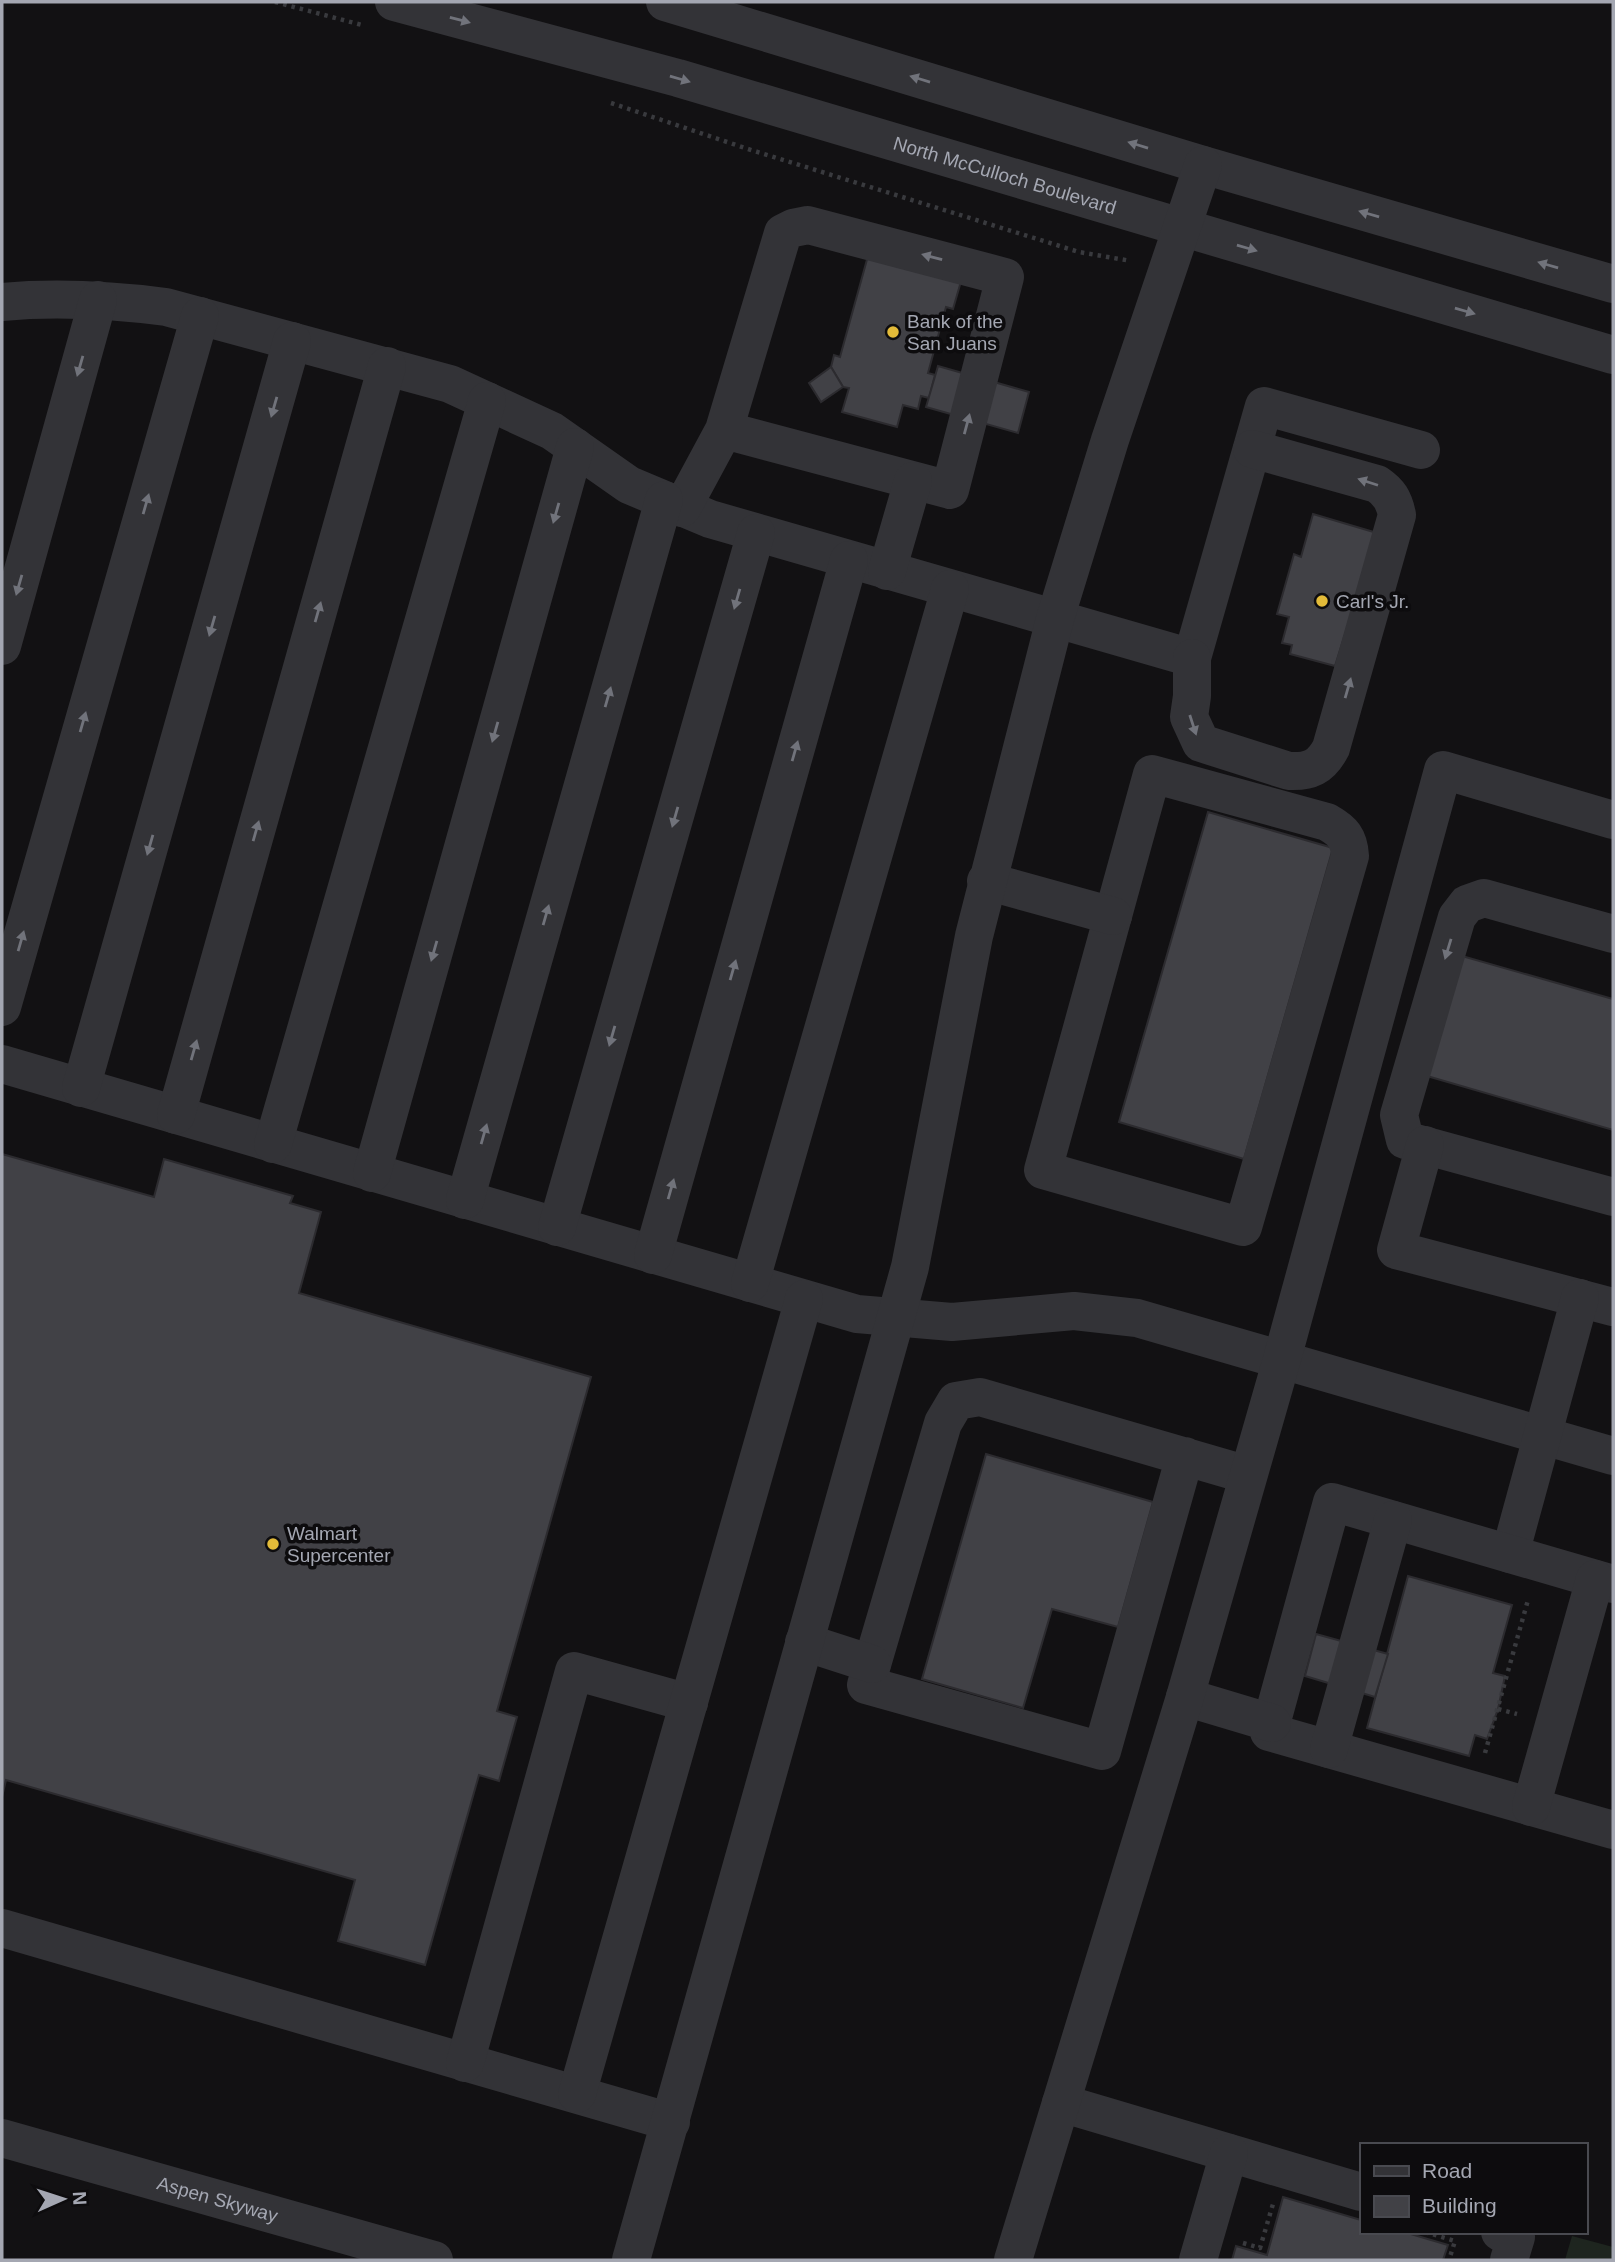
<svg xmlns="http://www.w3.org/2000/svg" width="1615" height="2262" font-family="Helvetica,sans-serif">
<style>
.green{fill:#1e251f}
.building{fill:#414146;stroke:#2c2b2f;stroke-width:2}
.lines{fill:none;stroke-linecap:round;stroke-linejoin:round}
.path{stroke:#393a3e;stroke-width:4.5;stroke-dasharray:3.5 5;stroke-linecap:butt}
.minor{stroke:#333337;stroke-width:38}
.oneway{fill:#71737b}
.poi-dot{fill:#e3bb39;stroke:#0d0c0e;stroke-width:2.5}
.labels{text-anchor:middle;stroke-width:7;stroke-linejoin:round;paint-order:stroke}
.street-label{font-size:19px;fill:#a4a7b2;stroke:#0d0c0e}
.poi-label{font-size:19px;fill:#a4a7b2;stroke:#0d0c0e;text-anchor:start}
</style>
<rect width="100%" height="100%" fill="#121113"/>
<polygon class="green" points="1572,2236 1613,2247 1613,2260 1565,2260"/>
<g class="building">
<polygon points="871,245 964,271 953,309 946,307 928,373 935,375 929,398 921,396 918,409 903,405 897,427 842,412 849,388 843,387 831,367 834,355 840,357"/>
<polygon points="938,366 1029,392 1018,433 926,407"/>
<polygon points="831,367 843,387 821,402 809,383"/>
<polygon points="1313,514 1377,533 1335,666 1290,654 1292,645 1282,643 1289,617 1277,614 1294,554 1301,557"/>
<polygon points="1208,812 1333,848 1244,1159 1119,1122"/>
<polygon points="1462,956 1613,999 1613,1130 1427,1076"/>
<polygon points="2,1154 154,1197 164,1159 293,1196 290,1203 321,1212 299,1293 591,1377 497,1711 517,1717 499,1781 479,1775 425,1965 338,1941 355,1880 6,1780 2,1797"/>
<polygon points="986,1454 1153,1502 1118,1627 1052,1609 1023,1708 922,1679"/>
<polygon points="1408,1576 1512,1605 1493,1673 1505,1676 1498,1709 1487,1739 1475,1735 1469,1756 1367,1728"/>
<polygon points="1316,1634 1388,1654 1375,1697 1305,1676"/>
<polygon points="1283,2197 1361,2220 1361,2232 1404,2232 1448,2245 1443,2260 1232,2260 1236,2246 1267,2255"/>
</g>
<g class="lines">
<g class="path">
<polyline points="275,2 362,25"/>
<polyline points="611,103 748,149 1079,252 1131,261"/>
<polyline points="1498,1709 1517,1714"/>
<polyline points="1485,1753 1528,1600"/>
<polyline points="1425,2232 1455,2241 1449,2260"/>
<polyline points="1243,2243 1260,2248 1273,2204"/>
</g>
<g class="minor">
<path id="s1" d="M394,2L678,78L1613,355"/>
<polyline points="665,2 1203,165 1613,284"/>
<path d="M2,302C57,297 111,300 166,307L450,384L552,431L629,485L710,519L1192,658L1264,406L1421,450"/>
<polyline points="682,508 724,430 783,233 793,228 808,225 1005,277 950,490 724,430"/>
<polyline points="887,571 913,481"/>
<polyline points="2,646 98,300"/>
<path d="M1192,658V696L1189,717L1201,743L1289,771C1310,772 1321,767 1331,748L1397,515C1394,500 1389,492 1377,484L1252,449"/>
<path d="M1152,774L1327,822C1343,831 1349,838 1350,856L1243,1227L1043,1170Z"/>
<polyline points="986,881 1113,916"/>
<polyline points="1613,934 1484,898 1467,904 1457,917 1399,1115 1405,1140 1613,1197"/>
<polyline points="2,1007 200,316"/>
<polyline points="2,1064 857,1314 952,1322 1074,1311 1137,1318 1613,1456"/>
<polyline points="81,1088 292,341"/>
<polyline points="176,1115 387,366"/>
<polyline points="273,1144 487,401"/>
<polyline points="1425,1145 1396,1250 1613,1307"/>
<polyline points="372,1173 575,447"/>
<polyline points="465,1200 664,500"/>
<polyline points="557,1227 756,533"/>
<polyline points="653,1255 849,560"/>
<polyline points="750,1283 950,589"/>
<polyline points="1185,1456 1102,1751 866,1685 943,1423 956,1401 980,1397 1248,1475"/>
<polyline points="1510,1554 1580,1298"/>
<polyline points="1613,1584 1332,1502 1269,1732 1613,1830"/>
<polyline points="804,1642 872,1664"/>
<polyline points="1185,1697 1272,1723"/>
<polyline points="1329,1749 1393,1520"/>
<polyline points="1531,1807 1595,1579"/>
<polyline points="2,1928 671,2122"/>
<polyline points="465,2063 574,1671 689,1703"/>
<polyline points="577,2094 804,1299"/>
<polyline points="1061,2103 1361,2192"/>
<path id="s2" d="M2,2138L434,2260"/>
<polyline points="1500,2232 1516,2237 1509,2260"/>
<polyline points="631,2260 910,1267 974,936 1055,619 1110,440 1203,165"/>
<polyline points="1013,2260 1185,1697 1282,1359 1443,770 1613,820"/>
<polyline points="1198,2260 1229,2153"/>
</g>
</g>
<defs><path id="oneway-solid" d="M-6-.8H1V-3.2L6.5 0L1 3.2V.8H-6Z" transform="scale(1.75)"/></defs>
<g class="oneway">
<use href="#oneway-solid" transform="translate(460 20) rotate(15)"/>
<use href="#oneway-solid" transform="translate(680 79) rotate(16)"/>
<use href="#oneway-solid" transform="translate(920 79) rotate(-163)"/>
<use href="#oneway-solid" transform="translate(1138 145) rotate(-163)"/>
<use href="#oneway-solid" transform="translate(1369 214) rotate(-164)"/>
<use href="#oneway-solid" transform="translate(1247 248) rotate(16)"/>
<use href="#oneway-solid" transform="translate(932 257) rotate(-165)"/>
<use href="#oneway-solid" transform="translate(1548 265) rotate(-164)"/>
<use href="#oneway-solid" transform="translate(1465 311) rotate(16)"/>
<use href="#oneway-solid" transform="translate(80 366) rotate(106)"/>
<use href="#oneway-solid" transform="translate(274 407) rotate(106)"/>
<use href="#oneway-solid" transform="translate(967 424) rotate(-75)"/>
<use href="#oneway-solid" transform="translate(1368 482) rotate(-162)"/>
<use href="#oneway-solid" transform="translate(146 504) rotate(-74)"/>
<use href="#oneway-solid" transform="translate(556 513) rotate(106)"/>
<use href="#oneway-solid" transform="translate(19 585) rotate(106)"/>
<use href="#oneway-solid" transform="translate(737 599) rotate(106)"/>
<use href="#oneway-solid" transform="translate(318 612) rotate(-74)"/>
<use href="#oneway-solid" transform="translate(212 626) rotate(106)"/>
<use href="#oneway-solid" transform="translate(1348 688) rotate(-74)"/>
<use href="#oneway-solid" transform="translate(608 697) rotate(-74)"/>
<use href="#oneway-solid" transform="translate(83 722) rotate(-74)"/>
<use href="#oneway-solid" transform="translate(1193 725) rotate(72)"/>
<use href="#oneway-solid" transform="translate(495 732) rotate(106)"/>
<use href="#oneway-solid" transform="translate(795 751) rotate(-74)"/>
<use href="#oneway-solid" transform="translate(675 817) rotate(106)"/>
<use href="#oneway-solid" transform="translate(256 831) rotate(-74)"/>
<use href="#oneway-solid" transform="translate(150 845) rotate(106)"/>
<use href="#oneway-solid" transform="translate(546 915) rotate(-74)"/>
<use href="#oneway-solid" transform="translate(21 941) rotate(-74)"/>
<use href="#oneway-solid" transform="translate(1448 949) rotate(107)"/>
<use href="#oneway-solid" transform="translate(434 951) rotate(106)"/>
<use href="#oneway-solid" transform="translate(733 970) rotate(-74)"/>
<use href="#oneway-solid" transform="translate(612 1036) rotate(106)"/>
<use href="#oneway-solid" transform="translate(194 1050) rotate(-74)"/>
<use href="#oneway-solid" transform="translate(484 1134) rotate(-74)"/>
<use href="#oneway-solid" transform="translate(671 1189) rotate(-74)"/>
</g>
<g class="poi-dot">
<circle cx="893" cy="332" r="7"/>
<circle cx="1322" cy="601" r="7"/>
<circle cx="273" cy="1544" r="7"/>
</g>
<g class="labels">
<g class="street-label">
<text dy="7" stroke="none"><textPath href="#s1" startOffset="635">North McCulloch Boulevard</textPath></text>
<text dy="7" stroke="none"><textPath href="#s2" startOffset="224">Aspen Skyway</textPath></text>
</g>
<g class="poi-label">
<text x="907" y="328">Bank of the<tspan x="907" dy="22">San Juans</tspan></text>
<text x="1336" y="608">Carl's Jr.</text>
<text x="287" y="1540">Walmart<tspan x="287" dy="22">Supercenter</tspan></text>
</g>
</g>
<rect width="1615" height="2262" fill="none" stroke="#a4a7b2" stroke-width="7"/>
<rect x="1360" y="2143" width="228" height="91" fill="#0d0c0e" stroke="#494a50" stroke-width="2"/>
<rect x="1374" y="2166" width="35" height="10" fill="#333337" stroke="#494a50" stroke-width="2"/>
<text x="1422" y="2178" font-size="21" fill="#a4a7b2">Road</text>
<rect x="1374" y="2196" width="35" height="21" fill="#414146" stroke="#494a50" stroke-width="2"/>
<text x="1422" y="2213" font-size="21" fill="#a4a7b2">Building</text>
<g transform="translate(63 2199) rotate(87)" stroke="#0d0c0e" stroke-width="5" paint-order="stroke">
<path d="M0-5L12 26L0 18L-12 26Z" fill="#a4a7b2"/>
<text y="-10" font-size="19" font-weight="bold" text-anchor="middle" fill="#a4a7b2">N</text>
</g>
</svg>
